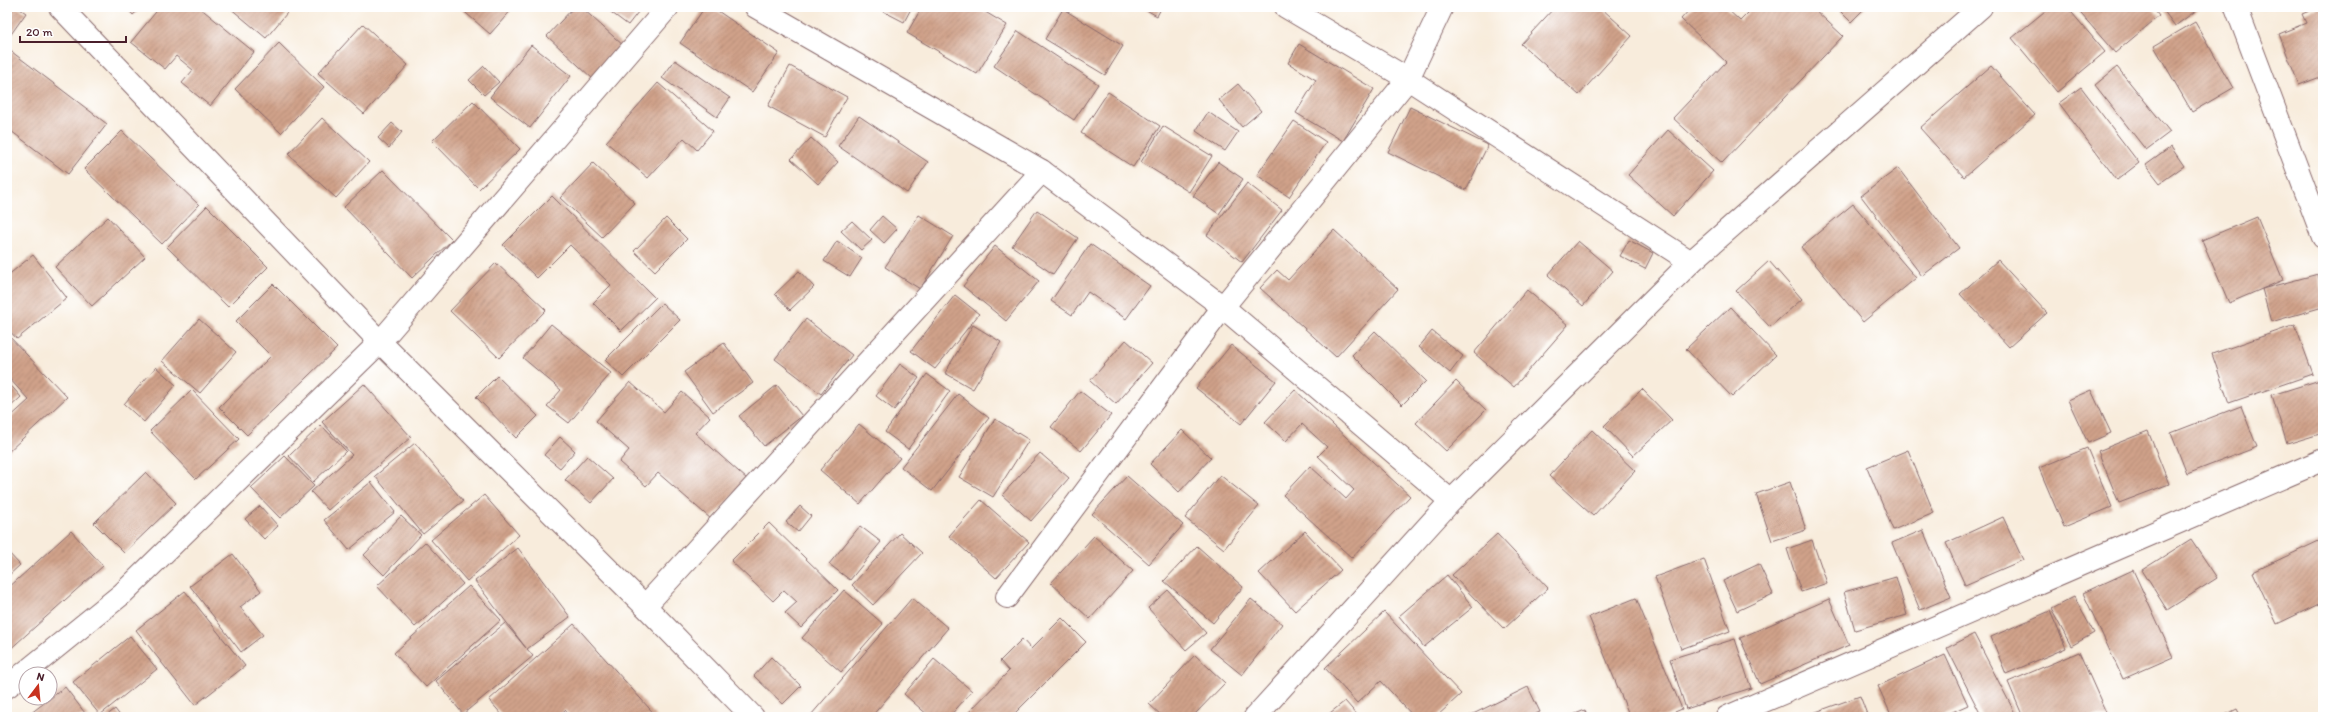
<svg xmlns="http://www.w3.org/2000/svg" width="2330" height="724" font-family="Itim,sans-serif">
<style>
.building{fill:url(#building-hatch)}
.lines{fill:none;stroke-linecap:round;stroke-linejoin:round}
.street-casing{stroke:#876769;stroke-width:24}
.street{stroke:#fff;stroke-width:22}
</style>
<defs>
<pattern id="building-hatch" width="6" height="6" patternUnits="userSpaceOnUse"><rect width="6" height="6" fill="#d0a28a"/><path d="M-1 1l2-2M0 6l6-6M5 7l2-2" fill="none" stroke="#ab8371"/></pattern>
</defs>
<rect width="100%" height="100%" fill="#fff"/>
<filter id="ink" filterUnits="userSpaceOnUse"><feTurbulence type="fractalNoise" baseFrequency=".025" numOctaves="2"/><feDisplacementMap in="SourceGraphic" scale="8" xChannelSelector="R" yChannelSelector="G"/><feConvolveMatrix kernelMatrix="1 2 1 2 8 2 1 2 1" color-interpolation-filters="sRGB"/></filter>
<filter id="wash" filterUnits="userSpaceOnUse"><feTurbulence type="fractalNoise" baseFrequency=".012" numOctaves="4" result="noise"/><feDisplacementMap in="SourceGraphic" scale="16" xChannelSelector="R" yChannelSelector="G"/><feGaussianBlur stdDeviation="0.9" result="paint"/><feColorMatrix in="noise" values="0 0 0 0 0 0 0 0 0 0 0 0 0 0 0 0 0 1.4 0 .05"/><feComposite in="paint" operator="in"/></filter>
<g filter="url(#wash)">
<rect width="100%" height="100%" fill="#f8ecdc"/>
<g id="blocks">
<g class="building">
<polygon points="7,7 17,7 26,13 7,40"/>
<polygon points="126,7 142,7 133,15"/>
<polygon points="160,7 199,7 254,52 210,106 182,83 193,70 176,56 165,69 131,42"/>
<polygon points="229,7 292,7 266,38"/>
<polygon points="459,7 514,7 490,34"/>
<polygon points="574,7 581,7 625,47 594,80 547,36"/>
<polygon points="604,7 642,7 628,25"/>
<polygon points="705,7 712,7 779,53 752,92 680,43"/>
<polygon points="875,7 912,7 904,22"/>
<polygon points="922,7 977,7 1007,25 977,74 907,33"/>
<polygon points="1141,7 1162,7 1157,16"/>
<polygon points="1555,7 1600,7 1632,36 1579,95 1521,44"/>
<polygon points="1692,7 1725,7 1740,21 1748,13 1742,7 1812,7 1843,36 1722,163 1673,118 1726,62 1681,19"/>
<polygon points="1836,7 1866,7 1851,22"/>
<polygon points="2050,7 2067,7 2105,52 2057,92 2012,38"/>
<polygon points="2075,7 2152,7 2159,16 2115,53"/>
<polygon points="2161,7 2201,7 2175,26"/>
<polygon points="2319,7 2323,7 2323,76 2299,85 2279,34 2306,23 2302,14"/>
<polygon points="1063,9 1123,46 1105,75 1045,39"/>
<polygon points="2195,22 2233,88 2192,112 2154,46"/>
<polygon points="363,24 408,65 364,114 318,73"/>
<polygon points="1018,31 1098,84 1074,120 994,66"/>
<polygon points="279,43 324,87 281,133 235,89"/>
<polygon points="1299,44 1374,89 1343,141 1296,113 1316,80 1288,63"/>
<polygon points="531,45 571,76 530,128 490,97"/>
<polygon points="8,49 107,124 68,174 7,128"/>
<polygon points="675,60 730,98 717,117 662,78"/>
<polygon points="484,66 499,82 484,95 469,80"/>
<polygon points="790,66 847,97 825,137 768,106"/>
<polygon points="1991,66 2035,115 1964,177 1920,128"/>
<polygon points="2117,67 2170,132 2146,150 2095,85"/>
<polygon points="658,83 713,131 697,150 684,138 648,178 606,142"/>
<polygon points="1238,84 1261,111 1242,127 1219,100"/>
<polygon points="2081,87 2139,163 2117,180 2059,103"/>
<polygon points="1108,92 1160,126 1133,167 1081,133"/>
<polygon points="473,101 520,149 479,189 432,141"/>
<polygon points="1410,107 1488,145 1466,190 1388,152"/>
<polygon points="1208,112 1238,132 1225,151 1196,131"/>
<polygon points="859,116 928,162 907,193 838,146"/>
<polygon points="322,118 369,162 336,198 288,154"/>
<polygon points="1294,121 1326,142 1289,197 1257,175"/>
<polygon points="392,123 402,132 389,148 378,138"/>
<polygon points="1163,126 1212,156 1189,192 1141,162"/>
<polygon points="1668,130 1713,171 1673,216 1628,175"/>
<polygon points="122,131 199,205 162,244 84,169"/>
<polygon points="811,138 838,162 818,184 791,159"/>
<polygon points="2171,147 2184,166 2160,183 2146,165"/>
<polygon points="1218,162 1243,179 1219,214 1193,196"/>
<polygon points="593,163 635,203 602,237 560,198"/>
<polygon points="1898,168 1959,248 1922,276 1861,196"/>
<polygon points="383,170 452,240 412,278 344,207"/>
<polygon points="1247,183 1282,210 1242,262 1207,235"/>
<polygon points="552,196 655,298 621,331 593,303 611,285 570,245 537,278 503,245"/>
<polygon points="1853,204 1916,278 1863,322 1801,247"/>
<polygon points="207,206 268,267 228,307 167,247"/>
<polygon points="1037,210 1078,238 1053,274 1012,246"/>
<polygon points="919,215 953,236 920,289 885,267"/>
<polygon points="882,216 897,229 884,243 870,230"/>
<polygon points="108,217 145,257 92,306 55,267"/>
<polygon points="2257,217 2283,280 2229,303 2202,240"/>
<polygon points="666,218 687,239 655,271 634,251"/>
<polygon points="852,221 872,240 861,250 841,231"/>
<polygon points="1334,230 1398,289 1336,357 1260,288 1277,270 1288,280"/>
<polygon points="1629,240 1653,253 1645,269 1620,256"/>
<polygon points="837,241 862,258 850,277 824,261"/>
<polygon points="1578,241 1613,271 1583,306 1548,275"/>
<polygon points="1090,244 1150,286 1126,319 1088,292 1072,315 1051,301"/>
<polygon points="995,246 1039,281 1006,321 963,286"/>
<polygon points="33,255 67,298 17,339 7,328 7,276"/>
<polygon points="1998,260 2047,313 2009,347 1960,294"/>
<polygon points="1769,261 1802,299 1770,327 1736,291"/>
<polygon points="496,263 546,310 499,358 450,311"/>
<polygon points="799,271 814,287 790,310 775,294"/>
<polygon points="2318,274 2323,292 2323,307 2271,322 2262,289"/>
<polygon points="273,284 337,348 247,435 219,407 271,356 236,321"/>
<polygon points="1527,290 1568,325 1514,387 1474,353"/>
<polygon points="955,295 979,314 935,369 911,351"/>
<polygon points="662,303 680,320 623,377 605,360"/>
<polygon points="1730,307 1776,355 1732,397 1686,349"/>
<polygon points="199,319 236,352 200,393 162,361"/>
<polygon points="806,319 852,355 821,394 775,359"/>
<polygon points="551,324 611,373 569,423 547,406 561,390 523,358"/>
<polygon points="973,325 1001,342 973,389 945,373"/>
<polygon points="2295,325 2313,374 2229,403 2212,354"/>
<polygon points="1375,331 1426,381 1402,405 1352,355"/>
<polygon points="1432,331 1463,356 1450,373 1419,347"/>
<polygon points="7,334 67,397 7,453 7,420 29,400 7,376"/>
<polygon points="1126,340 1152,363 1116,404 1090,381"/>
<polygon points="724,343 753,383 713,412 684,372"/>
<polygon points="1231,345 1276,381 1241,424 1196,388"/>
<polygon points="900,364 919,378 894,410 876,396"/>
<polygon points="156,367 176,385 144,422 124,404"/>
<polygon points="927,374 950,391 908,449 885,432"/>
<polygon points="497,376 538,416 516,438 476,397"/>
<polygon points="2323,379 2323,433 2287,444 2272,395"/>
<polygon points="7,381 21,397 7,410"/>
<polygon points="1456,381 1486,410 1446,451 1416,423"/>
<polygon points="630,382 664,412 682,392 710,417 695,433 747,479 711,519 658,473 646,486 619,462 629,450 596,421"/>
<polygon points="364,384 411,437 328,510 311,492 352,455 322,422"/>
<polygon points="777,385 802,416 764,446 739,416"/>
<polygon points="1642,389 1672,420 1633,456 1604,426"/>
<polygon points="192,390 239,439 196,479 150,431"/>
<polygon points="1295,390 1410,496 1352,558 1283,495 1310,466 1346,499 1354,490 1318,456 1327,447 1302,424 1286,441 1265,422"/>
<polygon points="2091,390 2111,433 2088,443 2068,400"/>
<polygon points="1080,391 1111,415 1081,451 1051,427"/>
<polygon points="958,394 989,418 932,491 901,467"/>
<polygon points="2241,406 2257,447 2187,474 2171,433"/>
<polygon points="995,419 1029,440 993,497 959,477"/>
<polygon points="859,424 900,458 860,504 820,470"/>
<polygon points="321,425 346,451 313,482 289,456"/>
<polygon points="1182,430 1211,458 1179,492 1150,464"/>
<polygon points="1592,430 1635,471 1593,516 1549,476"/>
<polygon points="2148,431 2169,484 2119,503 2098,451"/>
<polygon points="560,437 575,451 560,468 544,455"/>
<polygon points="415,443 463,501 423,534 375,476"/>
<polygon points="2087,448 2112,507 2064,527 2039,468"/>
<polygon points="1908,450 1934,513 1893,530 1867,467"/>
<polygon points="1040,453 1069,478 1031,521 1002,495"/>
<polygon points="285,456 314,486 280,518 251,488"/>
<polygon points="587,456 613,479 591,503 565,480"/>
<polygon points="146,472 176,503 124,553 94,523"/>
<polygon points="1220,475 1259,506 1224,549 1185,518"/>
<polygon points="1127,476 1183,525 1149,564 1092,514"/>
<polygon points="371,482 395,512 349,550 324,520"/>
<polygon points="1790,482 1806,530 1772,541 1756,494"/>
<polygon points="484,495 519,535 467,581 431,540"/>
<polygon points="981,500 1029,542 996,578 949,536"/>
<polygon points="260,506 278,526 264,539 245,519"/>
<polygon points="800,506 811,516 798,532 786,522"/>
<polygon points="401,516 421,535 384,575 364,555"/>
<polygon points="2003,517 2023,560 1965,585 1946,543"/>
<polygon points="769,523 838,590 801,628 785,613 797,602 784,590 773,601 731,561"/>
<polygon points="860,526 881,542 850,580 829,564"/>
<polygon points="1923,530 1951,597 1920,610 1892,543"/>
<polygon points="71,531 103,566 7,652 7,589"/>
<polygon points="1305,531 1341,570 1295,611 1259,573"/>
<polygon points="900,533 922,553 873,605 852,585"/>
<polygon points="1497,534 1548,588 1504,629 1452,575"/>
<polygon points="1094,536 1133,571 1090,619 1051,583"/>
<polygon points="2191,539 2217,578 2167,610 2142,570"/>
<polygon points="2323,539 2323,602 2277,624 2253,572"/>
<polygon points="1812,540 1827,583 1801,592 1787,549"/>
<polygon points="425,542 463,584 415,627 377,586"/>
<polygon points="1197,546 1243,587 1213,623 1164,581"/>
<polygon points="518,548 570,617 527,649 533,656 463,714 436,681 505,623 526,648 475,581"/>
<polygon points="7,551 20,565 7,577"/>
<polygon points="233,554 261,591 240,607 263,635 241,652 190,586"/>
<polygon points="1704,559 1730,631 1681,649 1655,577"/>
<polygon points="1759,564 1773,594 1737,611 1723,581"/>
<polygon points="2133,570 2173,657 2123,679 2083,593"/>
<polygon points="1447,575 1473,607 1424,647 1399,616"/>
<polygon points="1896,577 1907,615 1855,630 1844,592"/>
<polygon points="469,586 501,620 426,687 394,653"/>
<polygon points="844,590 883,624 841,672 802,638"/>
<polygon points="1168,590 1206,633 1186,650 1148,608"/>
<polygon points="185,591 245,666 195,705 136,630"/>
<polygon points="2074,597 2094,633 2071,646 2051,609"/>
<polygon points="912,598 948,628 871,717 814,717 811,715"/>
<polygon points="1636,598 1682,709 1663,717 1630,717 1589,617"/>
<polygon points="1251,599 1282,624 1242,675 1210,649"/>
<polygon points="1829,599 1849,645 1760,684 1740,638"/>
<polygon points="2050,611 2066,648 2006,674 1991,637"/>
<polygon points="1384,612 1461,694 1436,717 1414,717 1381,681 1357,703 1325,668"/>
<polygon points="1062,618 1086,642 1011,717 964,717 1009,671 1000,661 1022,639 1031,649"/>
<polygon points="574,624 657,717 571,717 565,710 557,717 504,717 489,700"/>
<polygon points="1974,634 2017,717 1982,717 1947,648"/>
<polygon points="130,636 157,669 100,715 73,682"/>
<polygon points="1735,639 1751,688 1686,709 1670,659"/>
<polygon points="2079,652 2108,717 2023,717 2008,682"/>
<polygon points="1195,655 1225,683 1195,714 1198,717 1163,717 1149,704"/>
<polygon points="1945,655 1968,705 1941,717 1892,717 1878,686"/>
<polygon points="771,657 801,686 783,704 754,676"/>
<polygon points="934,659 972,691 949,717 930,717 904,694"/>
<polygon points="65,687 88,717 26,717"/>
<polygon points="1528,687 1540,712 1529,717 1467,717"/>
<polygon points="1860,696 1868,717 1802,717"/>
<polygon points="1345,701 1359,717 1325,717"/>
<polygon points="115,709 121,717 105,717"/>
<polygon points="2237,709 2241,717 2221,717"/>
<polygon points="1585,710 1588,717 1568,717"/>
</g>
</g>
</g>
<g filter="url(#ink)">
<use href="#blocks" fill-opacity="0" stroke="#876769" stroke-width="1"/>
<g class="lines">
<defs>
<g id="street">
<polyline points="60,7 380,342 645,606 753,717"/>
<polyline points="756,7 1042,171 1223,307 1451,501"/>
<polyline points="1286,7 1408,79 1691,262"/>
<polyline points="2236,7 2323,237"/>
<polyline points="1007,597 1223,307 1408,79 1442,7"/>
<polyline points="645,606 1042,171"/>
<polyline points="7,687 122,594 380,342 668,7"/>
<polyline points="1255,717 1451,501 1691,262 1981,7"/>
<polyline points="1727,717 2323,460"/>
</g>
</defs>
<use href="#street" class="street-casing"/>
<use href="#street" class="street"/>
</g>
</g>
<rect width="2330" height="724" fill="none" stroke="#fff" stroke-width="24"/>
<g transform="translate(38 686) rotate(16)"><circle r="19" fill="#ffffff" stroke="#b7a5aa"/>
<path d="M0-3L7 15L0 10L-7 15Z" fill="#c8321e"/>
<text y="-6" font-size="11" font-weight="bold" text-anchor="middle" fill="#4a1f2b">N</text>
</g>
<path d="M20 36v6h106v-6" fill="none" stroke="#4a1f2b" stroke-width="2"/>
<text x="26" y="36" font-size="12" fill="#4a1f2b" stroke="#ffffff" stroke-width="3" paint-order="stroke">20 m</text>
</svg>
